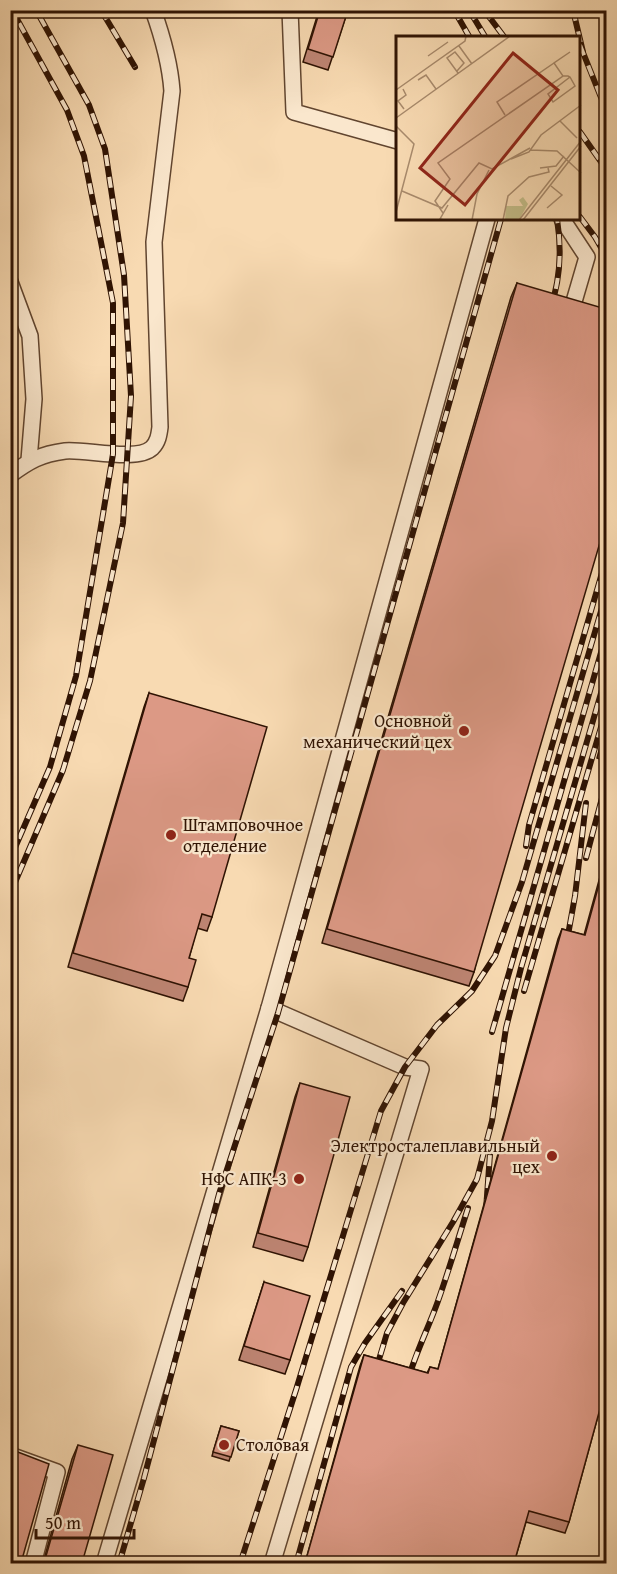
<svg xmlns="http://www.w3.org/2000/svg" width="617" height="1574" font-family="'Gentium Book Plus',serif">
<style>
.lines{fill:none;stroke-linecap:round;stroke-linejoin:round}
.minor-casing{stroke:#61452f;stroke-width:18}
.minor{stroke:#fae7cd;stroke-width:15}
.rail-casing{stroke:#2f1303;stroke-width:6}
.rail{stroke:#fae7cd;stroke-width:4;stroke-dasharray:11;stroke-linecap:butt}
.wall{fill:#bd8472;stroke:#2f1303;stroke-width:1.5}
.building{fill:#dc9985;stroke:#2f1303;stroke-width:1.5}
.poi-dot{fill:#8f2418;stroke:#fae7cd;stroke-width:2}
.labels{text-anchor:middle;stroke-width:4.5;stroke-linejoin:round;paint-order:stroke}
.poi-label{font-size:18px;fill:#2f1303;stroke:#fae7cd;text-anchor:end}
.inset-road{fill:none;stroke:#a88a6c;stroke-width:1.5}
.view{fill:#8f2418;fill-opacity:0.15;stroke:#8f2418;stroke-width:3}
.inset-edge{fill:none;stroke:#2f1303;stroke-width:3}
</style>
<rect width="100%" height="100%" fill="#f8dab2"/>
<filter id="stains"><feTurbulence type="fractalNoise" baseFrequency=".00333" numOctaves="4"/><feColorMatrix values="0 0 0 0 .2 0 0 0 0 .09 0 0 0 0 .02 0 0 0 .5 -.17"/></filter>
<radialGradient id="worn" r=".72"><stop offset=".6" stop-color="#630" stop-opacity="0"/><stop offset="1" stop-color="#630" stop-opacity=".3"/></radialGradient>
<g class="lines">
<defs>
<g id="minor">
<polyline points="290,10 294,112 398,141"/>
<polyline points="562,219 587,257 573,305"/>
<polyline points="10,282 30,336 34,399 29,460"/>
<path d="M10,475C29,461 41,454 65,451C86,449 137,462 152,448C158,442 159,435 160,427L154,242L172,91C170,63 163,38 153,10"/>
<polyline points="269,1008 405,1067 421,1069 272,1564"/>
<polyline points="10,1455 57,1472 33,1564"/>
<polyline points="104,1564 269,1008 487,219"/>
</g>
</defs>
<use href="#minor" class="minor-casing"/>
<use href="#minor" class="minor"/>
<defs>
<g id="rail">
<polyline points="101,10 135,67"/>
<polyline points="454,10 470,38"/>
<polyline points="469,10 486,38"/>
<polyline points="484,10 505,38"/>
<polyline points="573,10 583,52"/>
<polyline points="603,10 606,24"/>
<polyline points="580,45 606,110"/>
<polyline points="580,132 606,169"/>
<polyline points="580,217 595,237 606,256"/>
<path d="M550,310C560,281 562,250 557,219"/>
<polyline points="526,846 529,825 606,559"/>
<polyline points="586,858 606,783"/>
<polyline points="10,859 50,767 76,676 113,454 113,303 84,156 67,110 12,10"/>
<polyline points="10,894 63,770 90,681 123,523 131,396 124,275 105,149 89,105 36,10"/>
<polyline points="566,946 575,896 586,803"/>
<polyline points="524,991 606,710"/>
<polyline points="492,1032 606,635"/>
<polyline points="486,1210 490,1154"/>
<polyline points="374,1376 387,1333 403,1303 453,1222 477,1179 492,1121 506,1028 521,968 606,676"/>
<path d="M407,1383C415,1354 428,1329 438,1301C449,1270 458,1239 468,1208"/>
<polyline points="119,1564 144,1478 219,1194 278,1013 501,219"/>
<polyline points="240,1564 296,1390 381,1111 405,1067 437,1025 472,991 495,956 522,882 606,594"/>
<polyline points="296,1564 351,1367 365,1343 402,1291"/>
</g>
</defs>
<use href="#rail" class="rail-casing"/>
<use href="#rail" class="rail"/>
</g>
<g class="wall">
<polygon points="319,10 348,10 328,70 303,62"/>
<polygon points="517,283 602,371 474,972 469,986 322,943 511,297"/>
<polygon points="149,693 212,917 207,931 197,928 189,958 188,987 183,1001 68,967 144,707"/>
<polygon points="606,725 606,761 597,758"/>
<polygon points="606,855 606,1387 569,1522 565,1533 526,1522 514,1563 305,1563 360,1366 364,1355 427,1373 430,1367 438,1369 558,939 562,929 584,935"/>
<polygon points="300,1083 308,1247 303,1261 253,1247 295,1097"/>
<polygon points="264,1282 290,1360 285,1374 239,1360"/>
<polygon points="221,1426 239,1431 229,1461 212,1456"/>
<polygon points="78,1445 82,1563 43,1563 72,1459"/>
</g>
<g class="building">
<polygon points="320,10 348,10 333,57 308,49"/>
<polygon points="517,283 606,309 606,357 602,371 606,373 606,483 602,499 606,500 606,522 474,972 327,929"/>
<polygon points="149,693 267,727 212,917 202,914 189,958 196,960 188,987 73,953"/>
<polygon points="606,728 606,749 601,747"/>
<polygon points="606,859 606,1387 569,1522 529,1511 514,1563 305,1563 364,1355 428,1373 430,1367 438,1369 562,929 585,935"/>
<polygon points="300,1083 350,1097 308,1247 258,1233"/>
<polygon points="264,1282 310,1296 290,1360 244,1346"/>
<polygon points="221,1426 239,1431 231,1457 213,1452"/>
<polygon points="78,1445 113,1455 82,1563 44,1563"/>
<polygon points="10,1449 49,1464 21,1563 10,1563"/>
</g>
<g class="poi-dot">
<circle cx="464" cy="731" r="6"/>
<circle cx="171" cy="835" r="6"/>
<circle cx="552" cy="1156" r="6"/>
<circle cx="299" cy="1179" r="6"/>
<circle cx="224" cy="1445" r="6"/>
</g>
<g class="labels">
<g class="poi-label">
<text x="452" y="727">Основной<tspan x="452" dy="21">механический цех</tspan></text>
<text x="183" y="831" text-anchor="start">Штамповочное<tspan x="183" dy="21">отделение</tspan></text>
<text x="540" y="1152">Электросталеплавильный<tspan x="540" dy="21">цех</tspan></text>
<text x="287" y="1185">НФС АПК-3</text>
<text x="236" y="1451" text-anchor="start">Столовая</text>
</g>
</g>
<g transform="translate(396 36)">
<rect width="184" height="184" fill="#f8dab2"/>
<path d="M127,161L132,168L123,184H109L110,170H127L123,164Z" fill="#c4bd88"/>
<path class="inset-road" d="M63,10L76,28M32,20L52,6M61,35L68,27L59,16L51,22L62,37M167,40H172L174,41L179,50L157,66L152,58L174,41M22,44L30,39L40,53M7,53L10,59L2,65L8,73M0,54L69,5L70,0M109,79L101,66L158,27M0,82L114,0M164,85L181,102M0,90L18,108L0,176M134,114L161,115L185,137M115,123L133,116L145,99L185,69M144,132L160,130L168,120M6,155L46,172L83,127L96,133L134,112M151,172L166,159L155,150M47,177L39,165L54,143L42,127L167,40L158,27L174,16M48,184L44,183L52,169M76,184L81,158L93,134M107,184L112,160L133,141L153,136L152,132M123,184L185,105M127,184L185,110"/>
<path class="view" d="M117,17L162,54L69,169L24,132Z"/>
<rect width="184" height="184" class="inset-edge"/>
</g>
<rect width="617" height="1574" fill="none" stroke="#f8dab2" stroke-width="36"/>
<rect x="12" y="12" width="593" height="1550" fill="none" stroke="#2f1303" stroke-width="3"/>
<rect x="18" y="18" width="581" height="1538" fill="none" stroke="#2f1303" stroke-width="1.5"/>
<path d="M36 1529v9h98v-9" fill="none" stroke="#2f1303" stroke-width="3"/>
<text x="45" y="1529" font-size="18" fill="#2f1303" stroke="#fae7cd" stroke-width="4.5" paint-order="stroke">50 m</text>
<rect width="100%" height="100%" filter="url(#stains)"/>
<rect width="100%" height="100%" fill="url(#worn)"/>
</svg>
